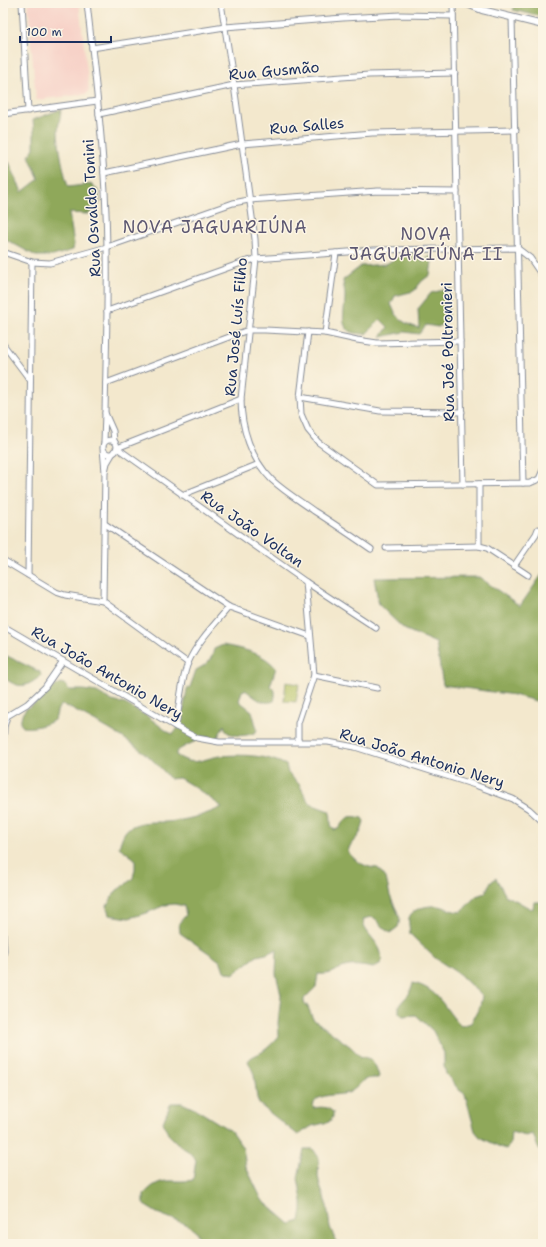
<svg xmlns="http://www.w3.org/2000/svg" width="546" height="1247" font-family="'Shantell Sans',sans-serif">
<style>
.built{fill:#f7d1c7}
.green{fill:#b4c264;stroke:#687861}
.forest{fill:#8fa85a;stroke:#556c5c}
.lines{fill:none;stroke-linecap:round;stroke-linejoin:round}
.minor-casing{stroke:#878c96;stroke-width:7}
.tertiary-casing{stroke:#878c96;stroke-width:8}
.minor{stroke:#fff;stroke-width:5}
.tertiary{stroke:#fff;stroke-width:6}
.labels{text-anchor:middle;stroke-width:3;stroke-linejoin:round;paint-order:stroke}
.street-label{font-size:15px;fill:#1b2f5e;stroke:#fcf5e5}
.quarter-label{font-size:17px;letter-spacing:1px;fill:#5c5771;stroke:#fcf5e5}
</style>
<rect width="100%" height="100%" fill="#fcf5e5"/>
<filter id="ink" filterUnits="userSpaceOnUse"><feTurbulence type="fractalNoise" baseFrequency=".025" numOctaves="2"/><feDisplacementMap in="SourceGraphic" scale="8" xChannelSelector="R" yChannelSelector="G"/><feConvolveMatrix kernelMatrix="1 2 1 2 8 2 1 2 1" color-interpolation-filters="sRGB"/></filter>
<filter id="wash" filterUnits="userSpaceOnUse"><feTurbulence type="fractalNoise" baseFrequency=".012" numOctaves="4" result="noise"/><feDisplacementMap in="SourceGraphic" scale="16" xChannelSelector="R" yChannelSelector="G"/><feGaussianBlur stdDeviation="0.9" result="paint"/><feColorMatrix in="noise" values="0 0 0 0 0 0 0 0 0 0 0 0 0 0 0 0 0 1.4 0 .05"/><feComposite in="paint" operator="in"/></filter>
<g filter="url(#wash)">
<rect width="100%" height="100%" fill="#f3e8cd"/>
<polygon class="built" points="28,3 79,3 89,89 87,94 36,100"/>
<polygon class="green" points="286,682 299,684 296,702 284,701"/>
<g class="forest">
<polygon points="516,3 543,3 543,17 513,10"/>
<path d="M61,109C61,117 58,124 58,131C59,150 63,168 68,187L92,184L99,192V204L89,214L69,213L74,244L73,250L53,256H36L3,238V168L9,162L22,192L39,179L29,156L34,148V130L33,120Z"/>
<path d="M404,253L418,254L422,261L433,255L430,275L422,281L414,291L395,296L391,304C397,319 404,324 419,328L418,309L431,293L451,288C448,300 449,310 447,322L438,327L426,325L419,334L404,332L381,337L388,327L380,319L366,334C335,334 345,316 345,296C345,290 343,285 343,280L361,266L386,264Z"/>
<polygon points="543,573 543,703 514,695 443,685 436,643 404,629 379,605 374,578 479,577 520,606"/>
<path d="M223,645C241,649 263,652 276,668L270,686C276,691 276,693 274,701C262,706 254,696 245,690L242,691L239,701L252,711L257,729L256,732C249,736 233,738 226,731C225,729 225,727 224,725L218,737C214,738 213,737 209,737C204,736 179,749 176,752V755C195,768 202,758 221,756C242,754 267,755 286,765L288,773L299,784L308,801L313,805L329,811C333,819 328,822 334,830L338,829C346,818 348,814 362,818L364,821C363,826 362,831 358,836C353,843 350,843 348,852C356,862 366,868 378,868L386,878L390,896L397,911L400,919L398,927L390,933C390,932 384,929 384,929C377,922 377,914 364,919C359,932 386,943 381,963L373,968C362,966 352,964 342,968C331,972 330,975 318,974L316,987L304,999V1002L308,1007L313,1019L351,1047L360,1056L370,1059L376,1067L379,1076L378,1078C357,1078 364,1084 350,1092C341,1097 313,1091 313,1108C321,1107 327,1106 333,1112V1117L329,1122L312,1126L298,1135L259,1104L257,1098L254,1074L248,1061C251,1056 257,1055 262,1052C269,1047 274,1042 279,1036L278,1023L281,995L276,974L277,949L266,954L257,956L233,974L224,971L221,962L213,956L180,933L179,923L186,915L184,906L175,904L165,905L147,913L129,918L109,915L107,906L112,897L117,890L125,885L133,878L135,869V859L119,847C121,841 123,832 129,828C140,821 153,822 165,822C184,821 206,815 222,807L196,788L179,778L170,779C144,745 103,726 66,706L62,705L59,707C56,711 57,716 55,719C50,725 29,729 23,727L20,723L22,714L26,709L37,702L49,689L61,683L66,685L69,690H83L97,692L112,701L125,704L147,716L168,732L173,734C182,727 185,700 187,689L190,687L196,670C207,664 211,662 214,649Z"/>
<path d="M3,654L40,672L41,676C25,688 19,689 3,677Z"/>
<path d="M496,878L506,896L517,901L531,909L533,908L534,902H543V1153C536,1149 537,1140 532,1134L526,1136L511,1132L510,1145L506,1149L502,1148L480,1137L475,1131L465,1094L459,1090L446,1074L444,1066V1053L433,1031L416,1015L403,1016L399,1013V1005L409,994L413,983C440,989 444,1010 461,1026L471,1023L480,1006L482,996L459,974L435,958L410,934C410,930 408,923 409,918C412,907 433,904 443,907C449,909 454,912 461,912L476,896L485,893L490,883Z"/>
<path d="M171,1103H182L199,1111L231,1131L243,1148L246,1167L262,1200L290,1224L300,1221L302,1210V1201L298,1178L304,1149H313L319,1158L318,1176L320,1186L327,1206L330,1227L337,1244H203L196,1232L188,1225L157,1213L144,1205V1194C162,1174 171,1184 193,1180L196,1160L188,1151L180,1146L168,1134L163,1122Z"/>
</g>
</g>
<g filter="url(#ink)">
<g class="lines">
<defs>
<g id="minor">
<polyline points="22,3 28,111"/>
<path d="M87,3C96,84 106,166 107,248C108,303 106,358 105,413"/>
<path d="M221,3L234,85L255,239L256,259L241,399C241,428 251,459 272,480C285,492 300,501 314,511C333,523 352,536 371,549"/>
<polyline points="453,3 463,484"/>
<polyline points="512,18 523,483"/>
<polyline points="92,48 225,27 343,18 400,15 453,16"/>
<polyline points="3,114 97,101"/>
<polyline points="99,114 234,85 369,75 455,73"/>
<polyline points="104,173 242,144 372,133 516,130"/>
<polyline points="3,252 32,262 50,263 107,247 233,203 249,200 378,191 457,192"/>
<polyline points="107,311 244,262 256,259 374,250 517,248 530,258 543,277"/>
<polyline points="308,332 300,397 301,414 308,430 318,442 378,485 530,483 539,479 543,470"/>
<polyline points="325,333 336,253"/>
<polyline points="3,344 30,380"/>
<polyline points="106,383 248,330 265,330 325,333 357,340 377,343 460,341"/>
<polyline points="300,397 380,411 462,412"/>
<circle cx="110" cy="447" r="7"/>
<polyline points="104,442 105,413 113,431 114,441"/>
<polyline points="117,448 306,582 376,628"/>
<polyline points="117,448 241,399"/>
<polyline points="103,449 105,472 107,463 114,451"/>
<polyline points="479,484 479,546 487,548 528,575"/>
<polyline points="182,495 259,464"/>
<polyline points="105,524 229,607 310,636"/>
<polyline points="386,548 479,546"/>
<polyline points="3,560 56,592 65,595 103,601 188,663"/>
<polyline points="514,566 536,534 538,529"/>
<polyline points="28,575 32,262"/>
<polyline points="103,601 105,472"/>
<polyline points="3,626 176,727 197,738 219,742 328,742 355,747 475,785 513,799 529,809 543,822"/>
<polyline points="314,675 377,688"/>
<path d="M176,727C179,709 181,680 188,663C197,642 215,624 229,607"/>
<polyline points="298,741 298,723 314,675 306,582"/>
<polyline points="3,749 4,727 7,716 27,704 45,687 63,661"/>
<polyline points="3,931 4,951 3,956"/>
</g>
<polyline id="tertiary" points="465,3 482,10 543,25"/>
</defs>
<use href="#minor" class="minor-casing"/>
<use href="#tertiary" class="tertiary-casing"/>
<use href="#minor" class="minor"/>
<use href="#tertiary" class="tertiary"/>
</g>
</g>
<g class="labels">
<g class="street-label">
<text transform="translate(274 71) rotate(-5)" y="5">Rua Gusmão</text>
<text transform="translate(307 126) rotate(-5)" y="5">Rua Salles</text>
<text transform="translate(92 208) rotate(-93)" y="5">Rua Osvaldo Tonini</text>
<text transform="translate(236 327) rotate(-85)" y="5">Rua José Luís Filho</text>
<text transform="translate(448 352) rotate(-91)" y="5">Rua Joé Poltronieri</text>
<text transform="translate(252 529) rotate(35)" y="5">Rua João Voltan</text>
<text transform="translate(107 673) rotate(30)" y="5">Rua João Antonio Nery</text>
<text transform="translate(422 758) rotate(17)" y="5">Rua João Antonio Nery</text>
</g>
<g class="quarter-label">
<text x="215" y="233">NOVA JAGUARIÚNA</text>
<text x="426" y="240">NOVA<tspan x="426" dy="20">JAGUARIÚNA II</tspan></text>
</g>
</g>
<rect width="546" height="1247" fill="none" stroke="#fcf5e5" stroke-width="16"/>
<path d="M20 36v6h91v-6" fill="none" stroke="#1b2f5e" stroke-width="2"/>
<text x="26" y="36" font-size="12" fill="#1b2f5e" stroke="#fcf5e5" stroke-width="3" paint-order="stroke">100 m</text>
</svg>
